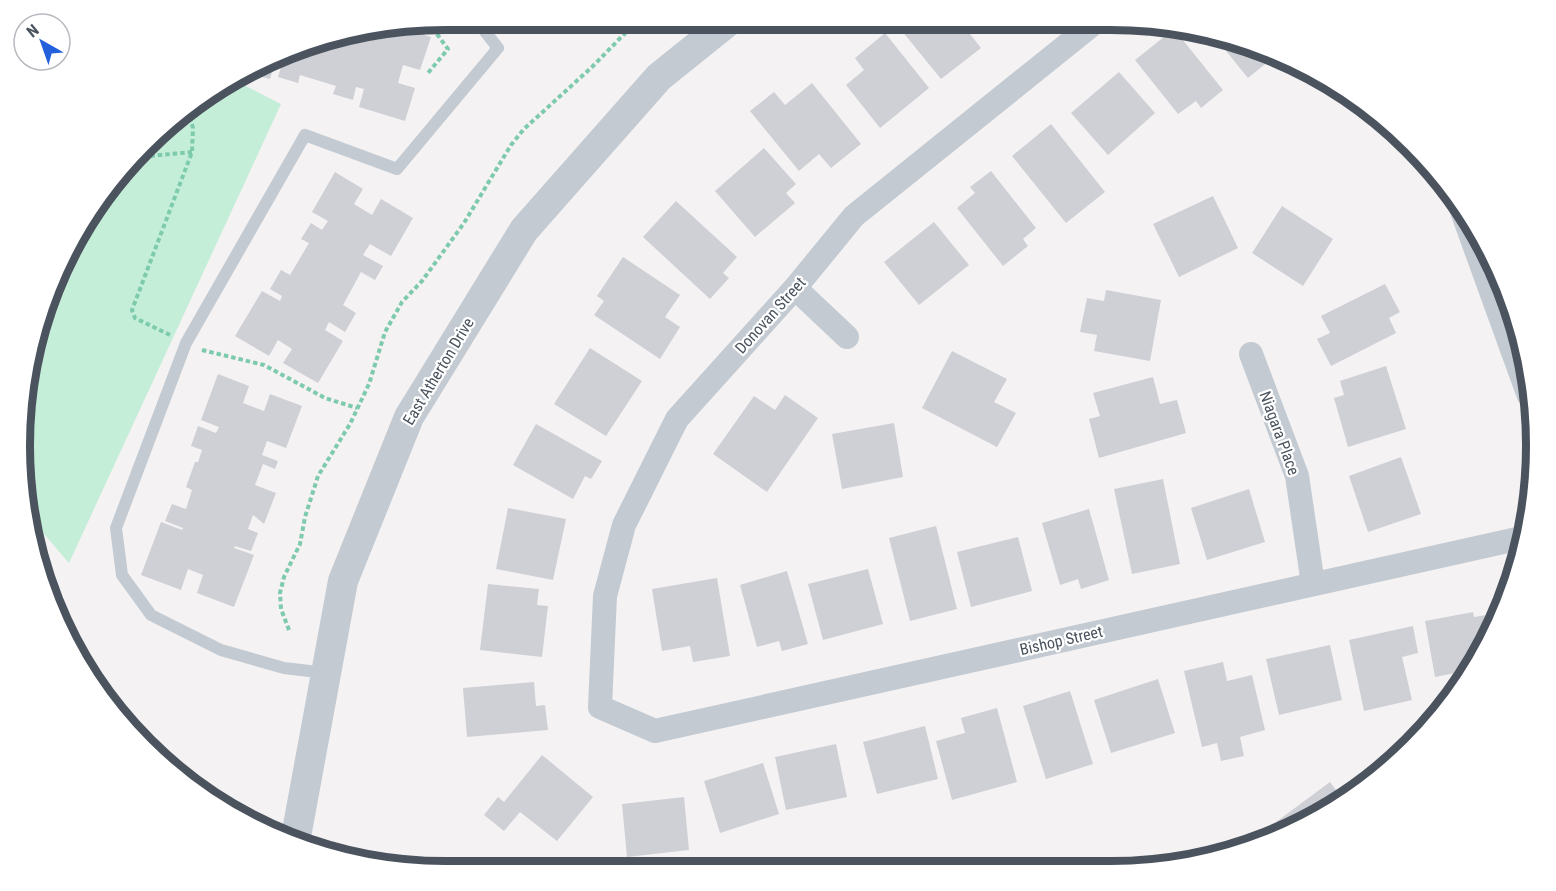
<svg xmlns="http://www.w3.org/2000/svg" width="1556" height="891" font-family="'Roboto Condensed',sans-serif">
<style>
.green{fill:#c4eed8}
.building{fill:#cfd0d6}
.lines{fill:none;stroke-linecap:round;stroke-linejoin:round}
.path{stroke:#7dcaac;stroke-width:4;stroke-dasharray:4.5 3;stroke-linecap:butt}
.service{stroke:#c3cad2;stroke-width:12}
.minor{stroke:#c3cad2;stroke-width:24}
.tertiary{stroke:#c3cad2;stroke-width:30}
.labels{text-anchor:middle;stroke-width:4.5;stroke-linejoin:round;paint-order:stroke}
.street-label{font-size:16px;fill:#4a535e;stroke:#fff}
.rim{fill:none;stroke:#4a535e;stroke-width:8}
</style>
<rect width="100%" height="100%" fill="#f4f2f2"/>
<polygon class="green" points="236,81 281,104 69,563 31,519 20,473 34,335 91,209 186,107"/>
<g class="building">
<polygon points="545,20 566,20 554,30"/>
<polygon points="903,20 959,20 981,48 941,79 897,25"/>
<polygon points="994,20 1011,20 1001,29"/>
<polygon points="399,27 431,37 420,70 403,65 398,83 415,88 405,121 359,107 364,89 356,87 353,100 333,94 336,86 300,75 298,83 278,77 282,64 275,62 270,79 250,74 309,42 374,31 371,38 379,40 383,30"/>
<polygon points="1174,29 1223,90 1201,108 1196,101 1178,114 1135,60"/>
<polygon points="885,33 929,88 880,128 846,85 864,70 855,58"/>
<polygon points="1213,35 1248,42 1275,56 1248,78"/>
<polygon points="1119,72 1155,113 1108,155 1071,113"/>
<polygon points="812,83 861,144 831,168 819,154 799,171 750,111 774,92 785,105"/>
<polygon points="1051,124 1105,192 1066,223 1012,156"/>
<polygon points="764,148 796,184 786,193 795,203 755,237 715,191"/>
<polygon points="991,171 1036,228 1023,239 1028,246 1003,266 957,208 975,193 970,187"/>
<polygon points="335,172 363,189 354,204 372,215 381,199 413,218 391,256 370,244 363,255 383,266 375,280 361,272 343,305 356,313 345,332 329,322 325,330 343,341 318,383 283,363 292,349 278,340 269,356 235,336 262,291 280,301 282,296 270,289 281,270 290,275 309,243 301,239 311,223 322,230 328,221 312,212"/>
<polygon points="1213,196 1238,248 1179,277 1153,224"/>
<polygon points="676,201 737,257 723,273 729,278 710,299 643,237"/>
<polygon points="1282,206 1333,239 1303,286 1252,253"/>
<polygon points="934,222 969,265 919,305 884,262"/>
<polygon points="623,257 680,295 665,317 680,327 660,359 594,315 604,301 597,296"/>
<polygon points="1385,284 1400,312 1389,318 1396,333 1331,366 1317,339 1330,333 1321,316"/>
<polygon points="1106,290 1161,300 1150,361 1094,351 1097,335 1080,332 1087,298 1104,301"/>
<polygon points="590,348 642,381 606,436 554,404"/>
<polygon points="952,351 1007,379 994,402 1016,413 997,447 922,408"/>
<polygon points="1386,366 1406,429 1348,447 1334,398 1344,395 1340,381"/>
<polygon points="218,374 249,386 243,403 264,411 270,394 302,406 286,448 267,441 262,455 278,461 275,469 263,464 255,485 276,493 264,524 253,515 248,529 258,533 251,551 235,546 234,548 254,555 234,607 197,593 203,575 188,569 181,590 141,575 161,522 182,530 183,528 165,521 172,504 186,509 192,490 186,487 195,462 198,462 202,450 191,446 198,426 216,433 219,427 201,420"/>
<polygon points="1153,377 1160,404 1177,400 1186,433 1099,458 1089,419 1100,416 1093,393"/>
<polygon points="785,395 818,418 767,492 713,454 754,396 775,410"/>
<polygon points="894,423 903,477 842,489 832,434"/>
<polygon points="536,424 602,461 591,479 585,476 573,499 513,465"/>
<polygon points="1401,457 1421,514 1368,532 1349,476"/>
<polygon points="1163,479 1180,564 1132,574 1114,489"/>
<polygon points="1249,489 1265,542 1207,560 1191,508"/>
<polygon points="508,508 566,519 553,580 496,569"/>
<polygon points="1089,509 1109,580 1081,589 1078,579 1060,585 1042,523"/>
<polygon points="936,526 957,609 910,621 889,538"/>
<polygon points="1018,537 1032,591 971,607 957,552"/>
<polygon points="868,569 883,624 823,640 808,584"/>
<polygon points="787,571 808,644 782,651 779,641 757,647 740,585"/>
<polygon points="717,578 730,656 693,662 690,646 662,651 652,589"/>
<polygon points="488,584 539,589 537,605 548,606 542,657 480,650"/>
<polygon points="1473,612 1474,617 1487,615 1490,634 1471,670 1435,677 1425,621"/>
<polygon points="1413,626 1418,653 1402,657 1412,700 1364,711 1349,640"/>
<polygon points="1330,645 1342,700 1279,715 1266,659"/>
<polygon points="1223,662 1227,681 1252,675 1265,730 1240,737 1244,756 1221,761 1217,743 1202,747 1184,671"/>
<polygon points="1158,679 1175,733 1111,753 1094,700"/>
<polygon points="534,682 536,706 545,705 548,730 467,737 463,688"/>
<polygon points="1070,691 1093,764 1046,779 1023,706"/>
<polygon points="997,708 1017,782 952,800 936,741 965,733 961,718"/>
<polygon points="925,726 938,779 877,794 863,742"/>
<polygon points="836,744 847,797 786,810 775,757"/>
<polygon points="542,755 593,797 557,841 520,812 504,831 484,815 498,797 504,802"/>
<polygon points="763,763 779,814 720,833 704,781"/>
<polygon points="1330,782 1343,800 1324,814 1284,832 1276,822"/>
<polygon points="684,797 689,850 627,857 622,804"/>
<polygon points="993,864 1057,867 1057,871 992,871"/>
</g>
<g class="lines">
<g class="path">
<polyline points="428,22 448,49 428,73"/>
<polyline points="120,178 150,156 192,152"/>
<polyline points="170,335 135,318 132,310 192,152 193,128 187,107"/>
<polyline points="202,350 264,365 325,398 357,408"/>
<polyline points="289,630 281,609 280,593 284,577 300,544 305,517 318,476 350,424 369,384 385,332 402,302 422,281 464,223 511,145 524,129 592,67 638,20"/>
</g>
<polyline class="service" points="326,673 284,668 221,650 151,615 122,575 116,528 186,343 305,135 397,169 498,48 476,20"/>
<g class="minor">
<polyline points="1098,20 854,216 795,288 677,419 624,525 605,596 600,707 655,731 1526,537"/>
<polyline points="795,288 847,337"/>
<polyline points="1251,354 1297,476 1313,584"/>
</g>
<g class="tertiary">
<polyline points="1464,208 1531,393"/>
<polyline points="295,842 343,581 409,417 524,230 659,77 730,20"/>
</g>
</g>
<g class="labels">
<g class="street-label">
<text transform="translate(770 315) rotate(-48)" y="6">Donovan Street</text>
<text transform="translate(438 371) rotate(-59)" y="6">East Atherton Drive</text>
<text transform="translate(1280 433) rotate(70)" y="6">Niagara Place</text>
<text transform="translate(1061 640) rotate(-13)" y="6">Bishop Street</text>
</g>
</g>
<path d="M0 0H1556V891H0ZM445 30H1111A415 415 0 0 1 1526 445V446A415 415 0 0 1 1111 861H445A415 415 0 0 1 30 446V445A415 415 0 0 1 445 30Z" fill="#fff" fill-rule="evenodd"/>
<path class="rim" d="M445 30H1111A415 415 0 0 1 1526 445V446A415 415 0 0 1 1111 861H445A415 415 0 0 1 30 446V445A415 415 0 0 1 445 30Z"/>
<g transform="translate(42 42) rotate(320)"><circle r="28" fill="#ffffff" stroke="#b7babf" stroke-width="1.5"/>
<path d="M0-4.5L10 22L0 15L-10 22Z" fill="#2361dc"/>
<text y="-9" font-size="16" font-weight="bold" text-anchor="middle" fill="#4a535e">N</text>
</g>
</svg>
